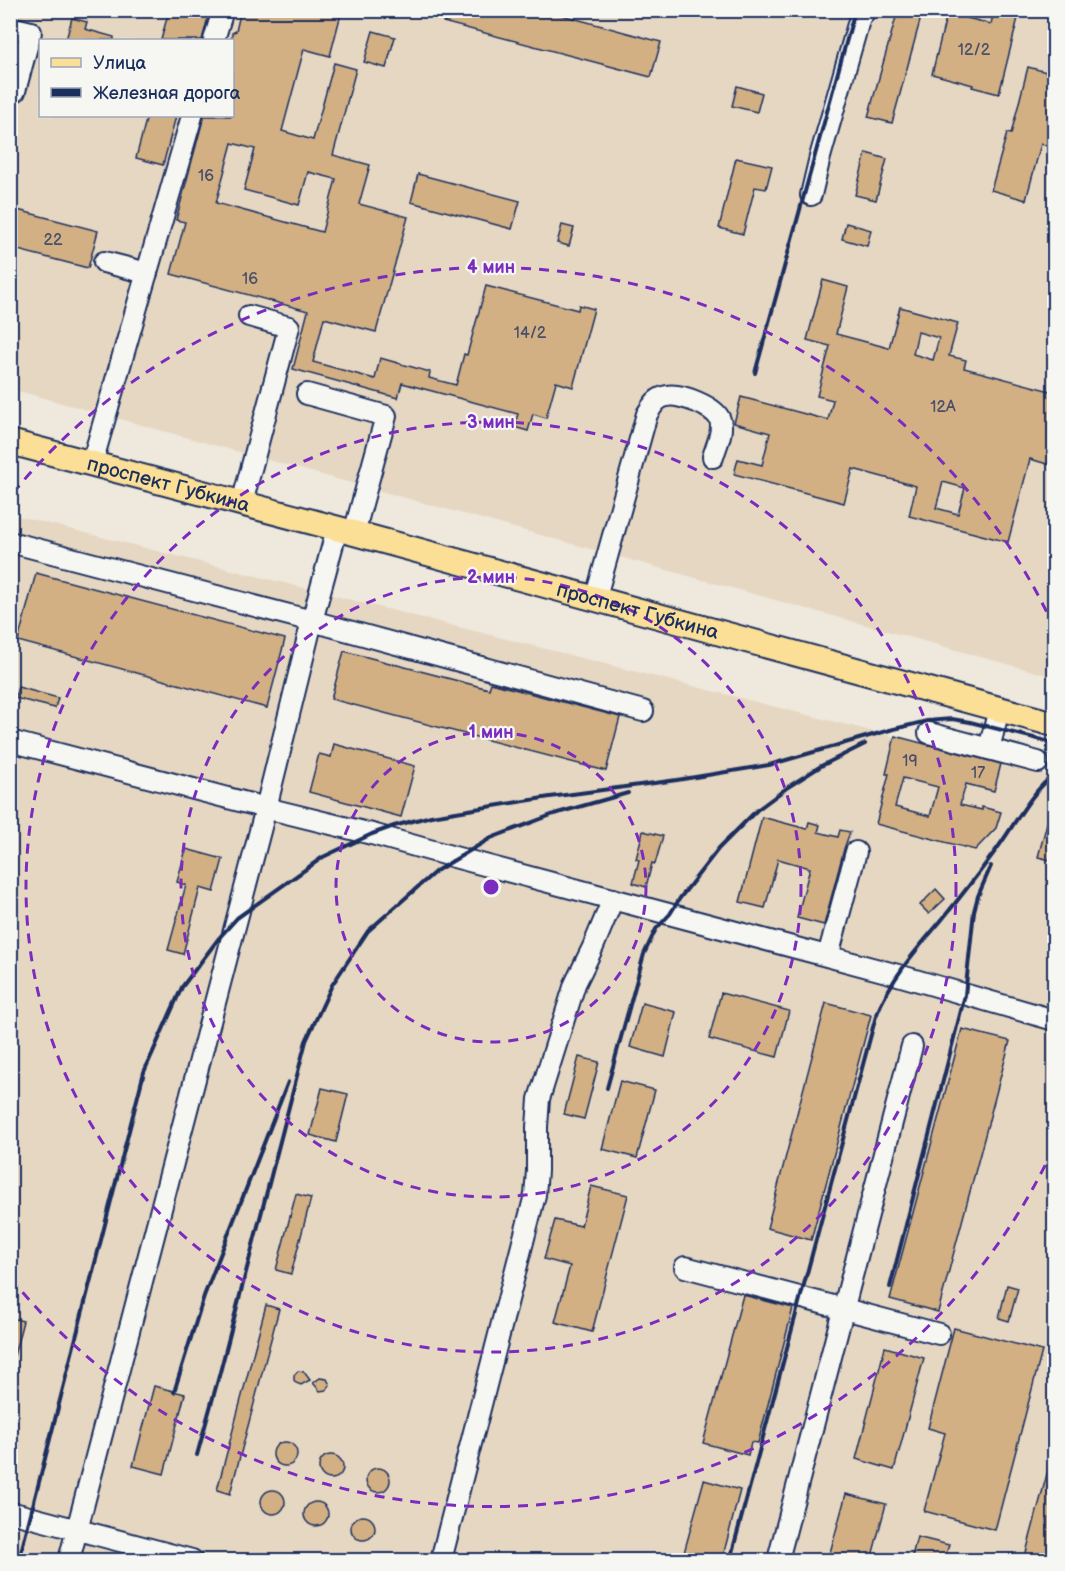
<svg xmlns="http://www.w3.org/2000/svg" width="1065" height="1571" font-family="'Balsamiq Sans',sans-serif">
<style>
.built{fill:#e6d7c2;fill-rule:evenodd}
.building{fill:#d2b084;stroke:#1b2f5e;stroke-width:1.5;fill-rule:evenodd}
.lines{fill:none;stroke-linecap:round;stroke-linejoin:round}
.minor-casing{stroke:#1b2f5e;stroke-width:24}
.major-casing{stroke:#1b2f5e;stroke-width:28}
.minor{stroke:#f6f6f2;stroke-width:20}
.major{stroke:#fbdf96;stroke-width:24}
.rail{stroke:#1b2f5e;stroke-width:4}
.ring{fill:none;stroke:#7b2cbf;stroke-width:3;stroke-dasharray:10 8}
.labels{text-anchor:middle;stroke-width:4.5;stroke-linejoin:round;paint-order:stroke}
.number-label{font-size:16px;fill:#494f68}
.street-label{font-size:20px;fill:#1b2f5e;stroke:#f6f6f2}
.centre{fill:#7b2cbf;stroke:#f6f6f2;stroke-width:3}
.ring-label{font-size:18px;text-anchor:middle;font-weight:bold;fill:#7b2cbf;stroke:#f6f6f2;stroke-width:4.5;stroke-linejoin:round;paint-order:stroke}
</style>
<rect width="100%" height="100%" fill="#efe8dc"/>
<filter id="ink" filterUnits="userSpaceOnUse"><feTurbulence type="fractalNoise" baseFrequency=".0167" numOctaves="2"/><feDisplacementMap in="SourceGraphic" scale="12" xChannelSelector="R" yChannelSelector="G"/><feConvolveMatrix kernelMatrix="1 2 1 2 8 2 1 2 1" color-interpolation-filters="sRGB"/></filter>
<g filter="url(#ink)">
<g class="built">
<path d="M10,11H1054V677L11,389ZM40,40H232V116H40Z"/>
<polygon points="10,514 1054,777 1054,1560 11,1560"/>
</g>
<g class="building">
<polygon points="169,10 210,10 202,40 161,40"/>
<path d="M241,10H342L330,56L304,49L282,131L313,140L334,63L356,69L333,155L370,165L359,204L408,217L376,332L324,318L313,362L375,379L380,358L430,372L429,378L456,385L464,354L467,355L486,286L578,310L579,305L594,309L573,387L556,382L546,418L533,414L528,431L514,427L518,414L402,383L398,398L293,369L308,311L171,274L185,222L176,220L204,116H232V33L236,31ZM232,143L255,149L244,190L299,205L308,172L336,179L322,232L216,203Z"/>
<polygon points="446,10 543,10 661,42 651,77 443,22"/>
<polygon points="898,10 923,10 892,123 868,117"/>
<polygon points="994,10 1020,10 999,94 972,87 973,85 932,74 947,13 991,24"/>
<polygon points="72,18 87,22 85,29 114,37 114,40 66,40"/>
<polygon points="373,31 395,37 386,68 364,62"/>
<polygon points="1028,67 1054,74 1054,148 1041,144 1026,200 991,190 1007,133 1011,134"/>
<polygon points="737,86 762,93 757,112 732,106"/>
<polygon points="147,116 176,116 163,165 136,158"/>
<polygon points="866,153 887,159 876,200 855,195"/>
<polygon points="736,158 772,166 766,189 755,187 743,234 719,228"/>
<polygon points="418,174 520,201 512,229 411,202"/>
<polygon points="10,208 98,231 88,268 10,248"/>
<polygon points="846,223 871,230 867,246 842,239"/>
<polygon points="562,225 574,228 569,246 557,243"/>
<path d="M823,280L848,287L836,334L889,348L900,307L958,323L949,356L966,360L964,368L1054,392V466L1030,459L1008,542L909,516L916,486L853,469L844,503L734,474L738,459L762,465L770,433L734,423L741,397L828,420L833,400L817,396L830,346L807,340ZM918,332L939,338L933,360L913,354ZM943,482L965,488L958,514L936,508Z"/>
<polygon points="36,573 285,639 267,708 18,641"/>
<polygon points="344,651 489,689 491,683 620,717 606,771 331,699"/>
<polygon points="18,687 58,698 55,708 15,698"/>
<path d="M895,736L1001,764L994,791L966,784L960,805L982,810V807L1001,812L996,828L975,850L876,824L889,774H886ZM903,778L938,787L930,816L895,807Z"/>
<polygon points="334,744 415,766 401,817 309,792 319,754 331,757"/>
<polygon points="1051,808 1054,808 1054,861 1038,857"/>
<polygon points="762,817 807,829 809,822 820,825 818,832 838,837 840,830 850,832 844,849 824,925 797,918 810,868 778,859 765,908 740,902"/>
<polygon points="643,831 663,836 655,864 652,863 646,887 633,883 639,860 636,859"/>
<polygon points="186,849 223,859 214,892 200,888 183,954 168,950 186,885 177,882"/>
<polygon points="936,889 945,899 929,914 920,905"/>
<polygon points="721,993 789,1011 777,1057 709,1039"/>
<polygon points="642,1003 676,1012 665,1057 630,1047"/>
<polygon points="826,1003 871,1015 811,1240 767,1228"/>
<polygon points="962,1029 1010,1041 938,1312 890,1299"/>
<polygon points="579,1057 599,1062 584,1119 564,1114"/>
<polygon points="620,1081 655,1090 637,1158 602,1149"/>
<polygon points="322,1088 348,1094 336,1142 310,1135"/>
<polygon points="591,1186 628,1195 592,1332 555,1322 570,1266 544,1259 555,1220 581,1226"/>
<polygon points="296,1194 311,1198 291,1274 276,1270"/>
<polygon points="1007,1285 1018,1288 1009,1321 999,1318"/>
<polygon points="743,1295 793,1308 758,1443 751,1442 748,1455 703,1443"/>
<polygon points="266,1305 279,1309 230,1494 217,1490"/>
<polygon points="12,1318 23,1321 14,1356 10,1355 10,1324"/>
<polygon points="954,1328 1042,1351 995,1530 924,1511 945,1433 928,1428"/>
<polygon points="885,1347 924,1358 894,1470 856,1459"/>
<polygon points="298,1371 304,1372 310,1380 301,1385 296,1383 294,1380 294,1375"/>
<polygon points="320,1378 327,1379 330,1385 326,1390 320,1391 313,1383"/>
<polygon points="154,1386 185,1394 164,1474 133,1466"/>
<circle cx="285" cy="1454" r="12"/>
<circle cx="331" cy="1467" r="12"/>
<polygon points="1051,1459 1054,1460 1054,1560 1024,1560"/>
<circle cx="378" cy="1480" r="12"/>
<polygon points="704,1480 740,1490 722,1560 682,1560"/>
<circle cx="273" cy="1502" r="12"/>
<polygon points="846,1494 886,1504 871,1560 828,1560"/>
<circle cx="316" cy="1514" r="12"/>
<circle cx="363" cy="1528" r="12"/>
<polygon points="917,1537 949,1545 944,1560 911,1560"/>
</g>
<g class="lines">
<defs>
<g id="minor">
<polyline points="10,27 31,32 15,91"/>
<polyline points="214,40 223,10"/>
<polyline points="811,195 820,157 860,17 866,10"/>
<polyline points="104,262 147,273"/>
<polyline points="307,394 386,416 354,533"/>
<polyline points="92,463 192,116"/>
<polyline points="242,503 289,327 249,316"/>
<polyline points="10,542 312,621 643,711"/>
<path d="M595,600L647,414C653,405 656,398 667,396C680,393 716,407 720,420C724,431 716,446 713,457"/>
<polyline points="929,733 1038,762"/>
<polyline points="10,741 266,808 372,834 458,858 898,975 1054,1020"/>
<polyline points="989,749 999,709"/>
<polyline points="828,956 856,852"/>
<polyline points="685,1267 939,1334"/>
<polyline points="10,1512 192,1560"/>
<polyline points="69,1560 266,808 312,621 337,529"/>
<polyline points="441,1560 535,1195 537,1171 537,1127 539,1099 575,984 593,947 613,899"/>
<polyline points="778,1560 912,1046"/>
</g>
<g id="major">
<path id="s1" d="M10,442L354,533L1054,724"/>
</g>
</defs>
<use href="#minor" class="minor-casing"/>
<use href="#major" class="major-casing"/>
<use href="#minor" class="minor"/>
<use href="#major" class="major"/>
<g class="rail">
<polyline points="755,373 855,10"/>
<polyline points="607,1088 644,954 656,929 670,914 680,898 719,848 757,810 788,787 821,766 865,744"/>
<polyline points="890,1287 965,995 974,911 978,896 991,866"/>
<polyline points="174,1392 204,1296 288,1082"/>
<polyline points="197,1455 219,1376 306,1041 332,985 368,931 436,871 491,838 554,814 628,793"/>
<polyline points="19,1560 144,1072 182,987 219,938 237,918 323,857 372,834 394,826 431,816 550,797 677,780 769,765 890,730 927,721 952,719 970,722 1054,743"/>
<path d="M730,1560L876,1016C890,980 915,951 940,922C958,900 976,877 993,854C1012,830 1030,792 1054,775"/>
</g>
</g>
</g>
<g class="ring">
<circle cx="491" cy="887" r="155"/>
<circle cx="491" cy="887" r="310"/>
<circle cx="491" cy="887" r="465"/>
<path d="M1053 1149A620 620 0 0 1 13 1281M13 493A620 620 0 0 1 1053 625"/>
</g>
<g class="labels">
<g class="number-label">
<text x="974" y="55">12/2</text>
<text x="206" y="181">16</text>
<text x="53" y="245">22</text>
<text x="250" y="284">16</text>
<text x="530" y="338">14/2</text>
<text x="943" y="412">12А</text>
<text x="910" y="766">19</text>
<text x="978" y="778">17</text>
</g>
<g class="street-label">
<text dy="7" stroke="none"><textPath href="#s1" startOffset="164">проспект Губкина</textPath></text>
<text dy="7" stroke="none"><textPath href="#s1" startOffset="650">проспект Губкина</textPath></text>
</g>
</g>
<circle cx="491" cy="887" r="9" class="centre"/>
<g class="ring-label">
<text x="491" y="273">4 мин</text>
<text x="491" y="428">3 мин</text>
<text x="491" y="583">2 мин</text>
<text x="491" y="738">1 мин</text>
</g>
<rect width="1065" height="1571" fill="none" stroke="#f6f6f2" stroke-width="36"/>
<rect x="18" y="18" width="1029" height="1535" fill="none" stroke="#1b2f5e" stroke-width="2" filter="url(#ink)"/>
<rect x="39" y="39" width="195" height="78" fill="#f6f6f2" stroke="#9ea6b7" stroke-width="1.5"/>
<rect x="51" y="58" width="30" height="9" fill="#fbdf96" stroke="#9ea6b7" stroke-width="1.5"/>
<text x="93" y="69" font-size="18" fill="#1b2f5e">Улица</text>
<rect x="51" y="88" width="30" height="9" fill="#1b2f5e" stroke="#9ea6b7" stroke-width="1.5"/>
<text x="93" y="99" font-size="18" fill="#1b2f5e">Железная дорога</text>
</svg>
